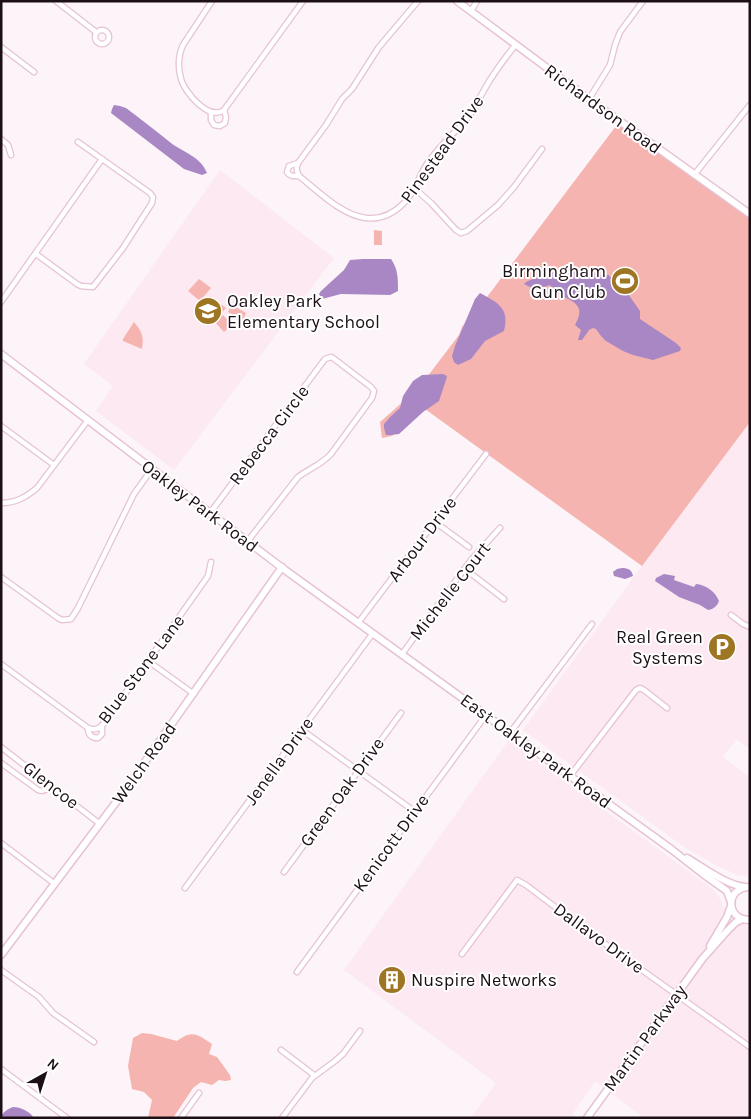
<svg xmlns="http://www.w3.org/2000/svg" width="751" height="1119" font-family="Karla,sans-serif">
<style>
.built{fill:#fce9f2}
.green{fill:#f5b4af}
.water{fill:#a987c4}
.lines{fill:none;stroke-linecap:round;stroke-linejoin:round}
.street-casing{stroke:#e7c2d4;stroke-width:7}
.secondary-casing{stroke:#e7c2d4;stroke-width:9}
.street{stroke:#fff;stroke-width:4.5}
.secondary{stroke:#fff;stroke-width:6}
.labels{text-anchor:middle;stroke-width:4;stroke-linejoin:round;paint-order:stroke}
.street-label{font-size:18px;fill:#1c0f16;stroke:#fff}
.poi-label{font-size:18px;fill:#1c0f16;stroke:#fff;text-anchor:end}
</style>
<rect width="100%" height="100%" fill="#fcf4f8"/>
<g class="built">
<polygon points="220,170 334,258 174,470 96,411 113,386 84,364"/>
<polygon points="750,422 750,749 736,739 723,757 750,778 750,875 740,876 720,867 687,849 523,730 642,566"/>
<polygon points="509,740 714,890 721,900 722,905 750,928 750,1118 644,1118 595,1081 570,1118 471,1118 496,1083 344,970"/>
</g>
<g class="green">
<polygon points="619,122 750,216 750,422 642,566 425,409 392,436 382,438 380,422 405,400 427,377 459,335 462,327 484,301"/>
<polygon points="374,230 382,231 382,245 374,245"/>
<polygon points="199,279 211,288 200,301 188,291"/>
<polygon points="210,296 226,308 219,316 205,301"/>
<polygon points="232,305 246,313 243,320 228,312"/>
<polygon points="223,315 232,325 224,332 215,322"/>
<path d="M134,322C142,332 144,336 142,349L123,341V339Z"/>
<path d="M142,1033L151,1034L177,1041C193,1029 198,1035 212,1044L209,1054L217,1057L230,1075L231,1080L225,1081L219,1080L212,1085L201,1082L193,1088L173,1118H148L152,1100L144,1092L132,1089L128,1066L133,1038Z"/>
</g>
<g class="water">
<path d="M114,105L120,106L126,108C141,119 156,131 171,143C183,152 201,157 207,173L202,175L184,169L111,113L112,109Z"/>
<path d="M363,259H391C398,269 398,278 398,291L390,295L341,294L322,299L319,294L321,291L344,270L350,260Z"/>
<path d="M567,269C574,272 568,270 575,270C587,269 597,276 609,275L610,277L621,279L624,282L626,291L640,311V319L676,343L681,348L680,351L653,360L633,355L623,351L606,341L601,336L596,329L593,328L589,330L582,340H578L581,330L575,325C591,298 560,302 550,285L544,287H536L532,288L524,284C529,279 536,279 542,275C547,275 551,272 556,271C560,270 563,270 567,269Z"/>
<path d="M480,293C498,303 510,308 504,331L485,341L471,359L458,365L454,362L452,356L455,346L475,299Z"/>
<polygon points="443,374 447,376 446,380 439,401 423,412 399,434 391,435 386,435 384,428 384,424 391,416 400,408 403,396 413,381 422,375"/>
<path d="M622,568C628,568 632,570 633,576L625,579L614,576L613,572L617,569Z"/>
<path d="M664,574L675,576L674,580L694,587L696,584C706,585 715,591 719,601C717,606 714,609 708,610L700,605L679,597L655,581L656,578Z"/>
<path d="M13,1107C21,1107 29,1111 34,1118H1C2,1112 8,1109 13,1107Z"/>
</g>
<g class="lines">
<defs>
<g id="street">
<polyline points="56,1 96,32"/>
<path d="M212,1L183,45C178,56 178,68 181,79C185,93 209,121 224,110L303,1"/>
<path d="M418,1L379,47L352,89L342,99L326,125L298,163C296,168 296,171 299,176C318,191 341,215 366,218C381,220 394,213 404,203C416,191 419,174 429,161C441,144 457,131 470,115C476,105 481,95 487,85C495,71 506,57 516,44"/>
<polyline points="471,11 477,1"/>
<circle cx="102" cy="37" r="7"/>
<polyline points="1,47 34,72"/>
<polyline points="589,99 610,65 615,45 620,32 643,1"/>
<polyline points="211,112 211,120 214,125 220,126 225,123 226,117 224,110"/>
<polyline points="1,139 8,145 11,155"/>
<path d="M298,163L289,166L287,172C290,177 294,176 299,176"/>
<polyline points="694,175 750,105"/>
<polyline points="414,188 431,203 456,230 461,233 467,231 498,205 514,187 542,149"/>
<polyline points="36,254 77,284 81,286 93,287 123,248 152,203 153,197 150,193 78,142"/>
<polyline points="1,302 102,159"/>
<polyline points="1,426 54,465"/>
<path d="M1,503C16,503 26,497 37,488L88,420"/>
<path d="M210,513L325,359L331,357L333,358L371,387L374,391L372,398L331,454C322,464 309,469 298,477L247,542"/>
<polyline points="435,522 469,547"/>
<polyline points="465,569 504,599"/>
<polyline points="1,577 58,618 62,620 71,619 78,608 134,494 152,469"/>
<polyline points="731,615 743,624 750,627"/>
<polyline points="358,623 486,454"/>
<polyline points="402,654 471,560 500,528"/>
<polyline points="148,661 194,694"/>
<path d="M1,664L88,728C96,731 100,728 105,722L208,576L211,562"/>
<path d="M88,728C88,734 91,738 98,738L102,734V725"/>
<polyline points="302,730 414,811"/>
<polyline points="510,733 592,624"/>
<polyline points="1,747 100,824"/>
<path d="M1,763L38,790C43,792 47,790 51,786"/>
<polyline points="570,776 636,690 640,688 644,690 667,708"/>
<polyline points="1,843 55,884"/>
<polyline points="284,872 401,713"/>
<polyline points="185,888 373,633"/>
<polyline points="462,954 517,880 526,885 583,928 750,1047"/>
<polyline points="1,970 39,997 53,1013 94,1042"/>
<polyline points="297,972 486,715"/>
<polyline points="281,1050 314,1075"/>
<polyline points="1,1069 67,1118"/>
<polyline points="181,1118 199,1093"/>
<polyline points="282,1118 312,1078 335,1061 343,1054 360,1031"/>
</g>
<g id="secondary">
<polyline points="457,1 589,99 750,214"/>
<polyline points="1,354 285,570 671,849 703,874 727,891 731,902"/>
<path d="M687,858C704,868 726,885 745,887"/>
<path d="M750,887C725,887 725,920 750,920"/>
<polyline points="710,946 727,917 731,906"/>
<polyline points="1,955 126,789 282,567"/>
<polyline points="587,1118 703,958 728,930 736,922 743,919"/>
</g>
</defs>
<use href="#street" class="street-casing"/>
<use href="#secondary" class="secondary-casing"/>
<use href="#street" class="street"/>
<use href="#secondary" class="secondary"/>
</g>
<defs>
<symbol id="stadium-disc" viewBox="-11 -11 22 22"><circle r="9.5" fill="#9e7523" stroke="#fff"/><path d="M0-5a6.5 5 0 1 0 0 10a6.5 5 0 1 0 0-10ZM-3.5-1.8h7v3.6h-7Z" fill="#fff"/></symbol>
<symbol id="school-disc" viewBox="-11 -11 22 22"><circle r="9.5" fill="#9e7523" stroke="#fff"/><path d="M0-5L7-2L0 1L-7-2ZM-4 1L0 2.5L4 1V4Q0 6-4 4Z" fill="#fff"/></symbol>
<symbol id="parking-disc" viewBox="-11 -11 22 22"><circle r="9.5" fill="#9e7523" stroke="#fff"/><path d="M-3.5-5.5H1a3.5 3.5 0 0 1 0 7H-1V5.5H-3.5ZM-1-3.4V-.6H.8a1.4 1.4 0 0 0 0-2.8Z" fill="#fff"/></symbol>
<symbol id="building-disc" viewBox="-11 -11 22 22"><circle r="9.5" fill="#9e7523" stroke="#fff"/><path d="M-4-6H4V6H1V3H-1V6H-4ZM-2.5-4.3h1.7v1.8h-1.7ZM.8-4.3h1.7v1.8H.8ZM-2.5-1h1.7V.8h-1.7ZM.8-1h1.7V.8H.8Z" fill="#fff"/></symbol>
</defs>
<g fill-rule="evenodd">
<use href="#stadium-disc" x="609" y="265" width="32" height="32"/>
<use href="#school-disc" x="192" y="295" width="32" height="32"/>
<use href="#parking-disc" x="706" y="631" width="32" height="32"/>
<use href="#building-disc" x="376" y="964" width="32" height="32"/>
</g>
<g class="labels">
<g class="street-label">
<text transform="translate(603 109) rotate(36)" y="6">Richardson Road</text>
<text transform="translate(442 149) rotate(-54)" y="6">Pinestead Drive</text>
<text transform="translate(269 435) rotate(-53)" y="6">Rebecca Circle</text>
<text transform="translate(200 506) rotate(37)" y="6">Oakley Park Road</text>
<text transform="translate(422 539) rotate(-53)" y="6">Arbour Drive</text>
<text transform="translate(450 591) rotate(-52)" y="6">Michelle Court</text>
<text transform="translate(141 669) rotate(-53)" y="6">Blue Stone Lane</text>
<text transform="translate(536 751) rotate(36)" y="6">East Oakley Park Road</text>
<text transform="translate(279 761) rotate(-54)" y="6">Jenella Drive</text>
<text transform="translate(144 763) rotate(-54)" y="6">Welch Road</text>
<text transform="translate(51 785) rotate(38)" y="6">Glencoe</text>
<text transform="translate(342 792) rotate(-54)" y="6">Green Oak Drive</text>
<text transform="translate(391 843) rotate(-54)" y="6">Kenicott Drive</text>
<text transform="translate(599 938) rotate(36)" y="6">Dallavo Drive</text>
<text transform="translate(645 1038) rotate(-54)" y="6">Martin Parkway</text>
</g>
<g class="poi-label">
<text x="606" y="277">Birmingham<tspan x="606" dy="21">Gun Club</tspan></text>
<text x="227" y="307" text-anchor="start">Oakley Park<tspan x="227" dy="21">Elementary School</tspan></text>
<text x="703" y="643">Real Green<tspan x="703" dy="21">Systems</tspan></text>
<text x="411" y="986" text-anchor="start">Nuspire Networks</text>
</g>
</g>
<rect width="751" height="1119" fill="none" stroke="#1c0f16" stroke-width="5"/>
<g transform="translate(45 1074) rotate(39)" stroke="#ffffff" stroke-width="4" paint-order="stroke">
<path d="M0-4L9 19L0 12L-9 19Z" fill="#1c0f16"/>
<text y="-8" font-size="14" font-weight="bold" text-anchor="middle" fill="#1c0f16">N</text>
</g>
</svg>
